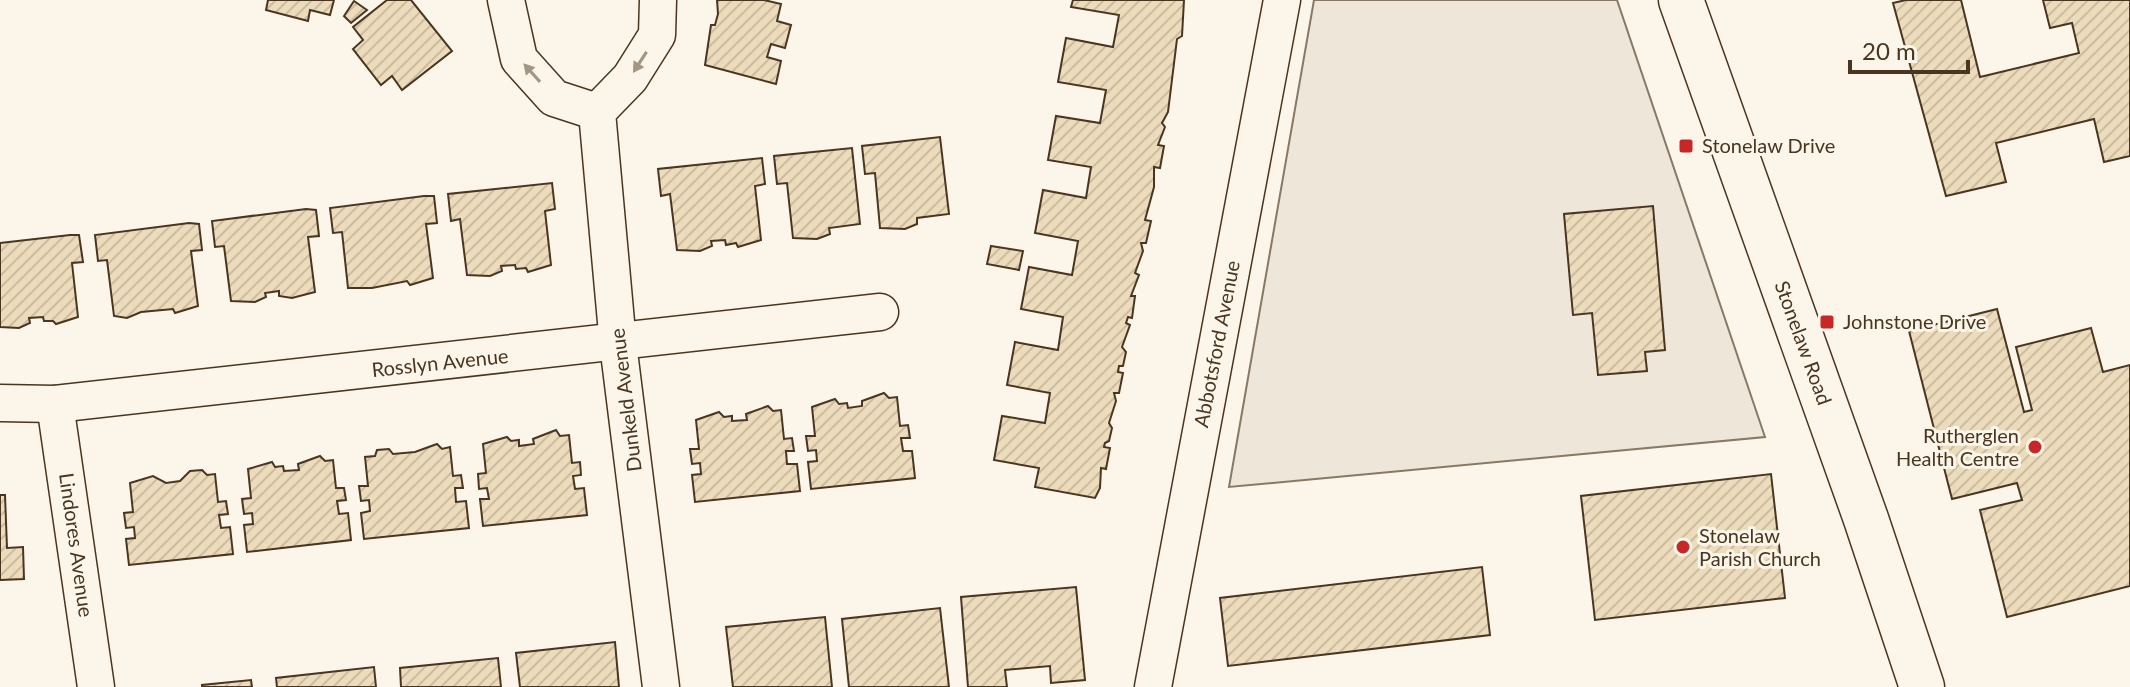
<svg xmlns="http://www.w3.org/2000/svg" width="2130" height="687" font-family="Lato,sans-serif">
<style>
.pitch{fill:#ede6d9;stroke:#887966;stroke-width:2}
.building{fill:url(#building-hatch);stroke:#4a3520;stroke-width:2}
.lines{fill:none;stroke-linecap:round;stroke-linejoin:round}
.street-casing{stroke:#4a3520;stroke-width:39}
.primary-casing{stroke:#4a3520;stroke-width:47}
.street{stroke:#fbf6e9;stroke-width:36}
.primary{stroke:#fbf6e9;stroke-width:44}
.oneway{fill:#a29684}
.poi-dot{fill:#c62828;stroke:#fbf6e9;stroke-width:3}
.labels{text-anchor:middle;stroke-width:6;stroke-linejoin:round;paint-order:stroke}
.poi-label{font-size:20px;fill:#4a3520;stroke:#fbf6e9;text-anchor:start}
.street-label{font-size:20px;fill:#4a3520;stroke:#fbf6e9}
</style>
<defs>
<pattern id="building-hatch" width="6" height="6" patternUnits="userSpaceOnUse" patternTransform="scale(2)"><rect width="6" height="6" fill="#ecdcbc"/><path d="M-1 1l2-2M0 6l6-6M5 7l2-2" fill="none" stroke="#ccbda1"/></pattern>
</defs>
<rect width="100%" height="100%" fill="#fbf6e9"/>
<polygon class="pitch" points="1314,0 1617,0 1765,437 1229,487"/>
<g class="building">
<polygon points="268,0 334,0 330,15 310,10 308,21 266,10"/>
<polygon points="387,0 411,0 452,51 402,90 392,76 381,85 353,49 363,40 353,27"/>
<polygon points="717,0 764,0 781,4 777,21 791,25 785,48 771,44 767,57 781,61 776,84 705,65 711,25 715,25 718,14"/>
<polygon points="1073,0 1184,0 1182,36 1177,39 1168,112 1162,123 1165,127 1158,145 1164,146 1160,168 1154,167 1154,187 1145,220 1151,221 1146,243 1141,243 1143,251 1135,273 1139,275 1131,296 1135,296 1132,318 1128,317 1126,323 1130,325 1122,347 1126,352 1123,366 1119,366 1118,372 1123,373 1119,393 1114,393 1116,401 1109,423 1112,428 1109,441 1105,443 1104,447 1110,448 1106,469 1101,468 1100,488 1095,498 1035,487 1039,468 994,460 1002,416 1045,423 1050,393 1007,385 1015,342 1058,350 1063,317 1021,309 1029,267 1072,275 1078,241 1035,233 1043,190 1086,198 1091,167 1048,160 1056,116 1100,123 1106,90 1058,82 1066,38 1113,47 1119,15 1071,7"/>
<polygon points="1906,0 1961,0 1980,77 2079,53 2072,23 2050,28 2043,0 2130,0 2130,156 2104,162 2094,119 1996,143 2006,182 1946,196 1893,3"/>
<polygon points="354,1 367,10 351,23 344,16"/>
<polygon points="940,137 949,214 917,218 917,224 905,229 880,228 875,173 865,174 862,146"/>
<polygon points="852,148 860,224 829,228 830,234 817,239 793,238 787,183 777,184 774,156"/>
<polygon points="762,158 765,184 755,186 761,240 738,247 736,243 726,245 725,240 711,241 712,246 700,251 677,250 670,194 661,196 658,169"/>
<polygon points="552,183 555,209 545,211 551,265 528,272 526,268 516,269 515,265 501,266 502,271 490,276 467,275 460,219 451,221 448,194"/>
<polygon points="424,196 434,196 437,223 426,224 433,278 410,285 407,281 372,288 348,288 342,232 333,233 330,208"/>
<polygon points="1653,206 1665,350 1645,352 1647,371 1598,375 1592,313 1573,315 1564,214"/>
<polygon points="306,209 316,210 319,236 308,237 315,292 292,298 279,296 279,291 265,293 266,297 255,302 231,301 224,246 215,247 212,221"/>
<polygon points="189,223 199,224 202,250 191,251 198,306 175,313 173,309 141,312 127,318 114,316 107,260 98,261 95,235"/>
<polygon points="70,235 79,235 83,262 72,263 78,317 56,324 53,321 44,321 43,317 29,318 30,323 19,328 0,327 0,243"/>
<polygon points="991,246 1023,251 1019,270 987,264"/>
<polygon points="1997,309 2024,412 2032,410 2016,347 2091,328 2103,372 2130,365 2130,586 2007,617 1980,510 2022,500 2017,483 1952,499 1909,331"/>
<polygon points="884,393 889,398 897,397 900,426 908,425 910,438 901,438 903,451 912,451 915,478 811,489 808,462 817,461 816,450 808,451 806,436 815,436 812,407 835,399 839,404 847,403 848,408 862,406 862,401"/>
<polygon points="768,406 773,411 781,410 784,439 792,438 794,451 786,451 787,464 797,464 800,491 695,502 692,475 701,474 700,463 692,464 690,449 699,449 696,420 719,412 724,417 732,416 732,421 747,420 746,414"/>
<polygon points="556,430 560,436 569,435 572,463 580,462 581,475 573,476 575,489 584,488 587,515 483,526 480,499 489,499 487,488 479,489 478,474 486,473 483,444 507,437 511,441 519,440 519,446 534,444 533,439"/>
<polygon points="437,444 442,449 450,447 453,476 461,475 463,488 455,488 456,502 466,501 469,528 364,539 361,513 370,511 369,500 361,501 359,486 368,486 365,457 375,456 377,450 389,449 393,454 415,452"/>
<polygon points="320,456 325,461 333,460 336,488 344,488 346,500 337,501 339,514 348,513 351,540 247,552 244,525 253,524 252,513 244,514 242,499 251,498 248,469 272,462 275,467 283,466 284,471 299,470 298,464"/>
<polygon points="202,470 207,475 215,474 218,502 226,501 228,514 219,515 221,528 230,527 233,554 129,565 126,539 135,538 134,527 126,528 124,513 133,512 130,483 153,476 166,483 180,481 190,471"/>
<polygon points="1771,474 1785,598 1595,620 1581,496"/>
<polygon points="0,495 5,495 7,548 23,547 24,579 0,580"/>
<polygon points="1482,567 1490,635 1228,666 1220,598"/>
<polygon points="1076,587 1085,680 1051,683 1050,666 1005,670 1007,687 968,687 961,597"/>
<polygon points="940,608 949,687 849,687 842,619"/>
<polygon points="825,617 832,687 733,687 726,627"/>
<polygon points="615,642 619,687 520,687 516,653"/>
<polygon points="498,658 501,687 401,687 400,668"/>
<polygon points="374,667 376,687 277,687 276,678"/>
<polygon points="251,680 252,687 202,687 202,685"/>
</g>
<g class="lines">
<defs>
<g id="street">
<polyline points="506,0 519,59 554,98 597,112"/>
<polyline points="658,0 657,35 630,78 597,112 618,344 661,687"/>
<polyline points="0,403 55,404 880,312"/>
<polyline points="55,404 96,687"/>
<polyline points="1153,687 1282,0"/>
</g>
<polyline id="primary" points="1681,0 1866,519 1922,687"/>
</defs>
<use href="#street" class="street-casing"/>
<use href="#primary" class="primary-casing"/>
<use href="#street" class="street"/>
<use href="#primary" class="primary"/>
</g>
<defs><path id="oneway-solid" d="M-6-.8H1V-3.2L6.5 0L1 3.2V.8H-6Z" transform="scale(2)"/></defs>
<g class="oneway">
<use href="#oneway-solid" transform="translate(640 62) rotate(123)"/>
<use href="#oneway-solid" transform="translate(532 73) rotate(-132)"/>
</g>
<g class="poi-dot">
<rect x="1678" y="138" width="16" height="16" rx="4"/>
<rect x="1819" y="314" width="16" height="16" rx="4"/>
<circle cx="2035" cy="447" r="8"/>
<circle cx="1683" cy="547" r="8"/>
</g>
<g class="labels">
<g class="poi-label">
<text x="1702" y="153">Stonelaw Drive</text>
<text x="1843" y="329">Johnstone Drive</text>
<text x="2019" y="443" text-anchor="end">Rutherglen<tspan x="2019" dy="23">Health Centre</tspan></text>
<text x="1699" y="543">Stonelaw<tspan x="1699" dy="23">Parish Church</tspan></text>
</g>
<g class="street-label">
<text transform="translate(1803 343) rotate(70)" y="7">Stonelaw Road</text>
<text transform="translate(1217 344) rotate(-79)" y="7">Abbotsford Avenue</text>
<text transform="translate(440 363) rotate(-6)" y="7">Rosslyn Avenue</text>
<text transform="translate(626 400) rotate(-97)" y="7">Dunkeld Avenue</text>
<text transform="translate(76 545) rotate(82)" y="7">Lindores Avenue</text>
</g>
</g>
<path d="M1850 60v12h118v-12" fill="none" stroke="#4a3520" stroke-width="4"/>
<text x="1862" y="60" font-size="24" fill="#4a3520" stroke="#fbf6e9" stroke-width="6" paint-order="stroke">20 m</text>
</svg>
